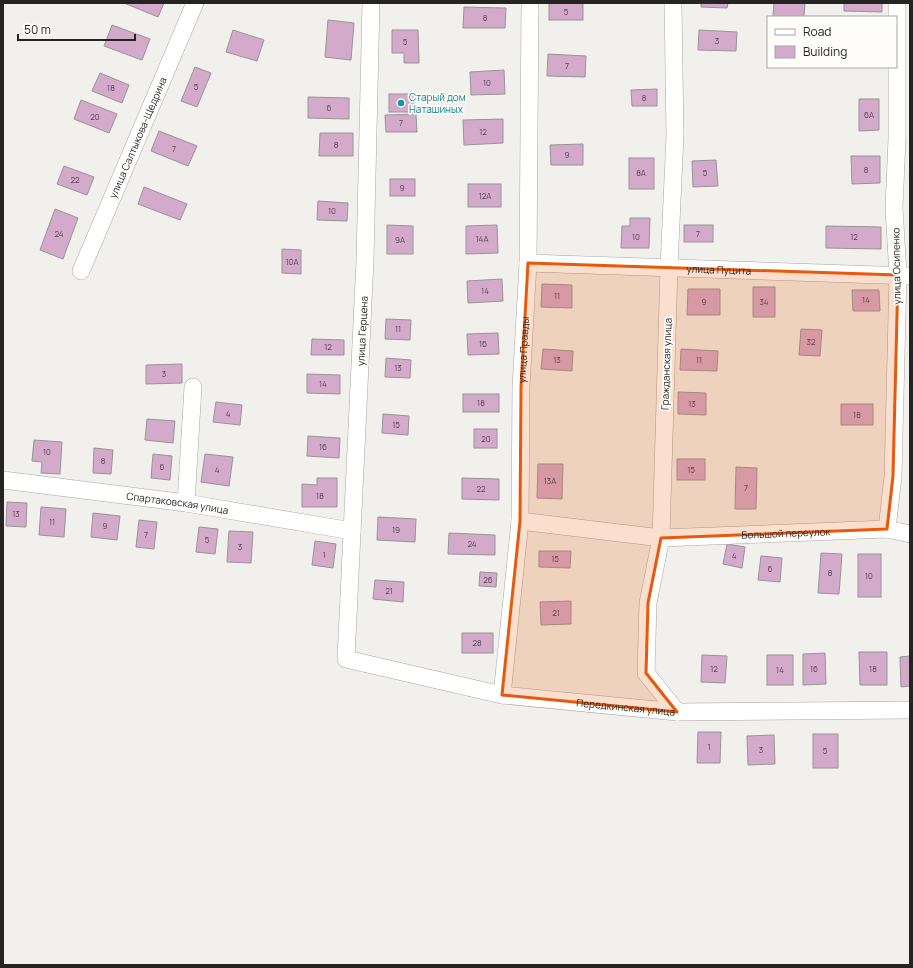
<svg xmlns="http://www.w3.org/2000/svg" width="913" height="968" font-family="Manrope,sans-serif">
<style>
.building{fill:#d4aacb;stroke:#979496}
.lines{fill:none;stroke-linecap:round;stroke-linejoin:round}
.minor-casing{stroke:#a8a7a4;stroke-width:18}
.minor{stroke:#fff;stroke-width:17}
.marked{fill:#e8590c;fill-opacity:0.2;stroke:#e8590c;stroke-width:3;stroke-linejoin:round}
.culture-dot{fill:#0f9aa8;stroke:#fffdfa;stroke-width:1.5}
.labels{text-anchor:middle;stroke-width:3.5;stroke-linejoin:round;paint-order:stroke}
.number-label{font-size:8px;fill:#51464d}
.culture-label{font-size:10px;fill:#0d838f;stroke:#fffdfa;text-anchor:start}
.street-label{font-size:10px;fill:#252423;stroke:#fffdfa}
</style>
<rect width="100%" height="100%" fill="#f1f0ec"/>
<g class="building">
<polygon points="124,3 164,3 158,17"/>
<rect x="549" y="3" width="34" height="17"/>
<polygon points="701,3 728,3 727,8 701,7"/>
<polygon points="774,3 805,3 804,17 773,17"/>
<polygon points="844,3 882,3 882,12 844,11"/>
<polygon points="464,7 506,8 505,28 463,28"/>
<polygon points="328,20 354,23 351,60 325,57"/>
<polygon points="112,25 150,39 142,60 104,46"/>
<polygon points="233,30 264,40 257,61 226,52"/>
<polygon points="392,30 418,30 419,63 404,63 404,53 392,53"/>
<polygon points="699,30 737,32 736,51 698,50"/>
<polygon points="548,54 586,56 585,77 547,76"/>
<polygon points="195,67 211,73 197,107 181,101"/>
<polygon points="504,70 505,94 471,95 470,72"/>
<polygon points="100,73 129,85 122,103 92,91"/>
<polygon points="657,89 657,106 632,106 631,90"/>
<rect x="389" y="94" width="25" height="18"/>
<polygon points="308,97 349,98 349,119 308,118"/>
<polygon points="859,99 879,99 879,130 859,131"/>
<polygon points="81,100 117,114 109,133 74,119"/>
<polygon points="416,114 417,132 386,132 385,115"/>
<polygon points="503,119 503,143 464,145 463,120"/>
<polygon points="159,131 197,146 188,166 151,151"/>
<polygon points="320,133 353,133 353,156 319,156"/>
<polygon points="583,144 583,165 551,165 550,145"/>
<polygon points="851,156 880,156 880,183 852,184"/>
<rect x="629" y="158" width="25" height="31"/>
<polygon points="716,160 718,186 693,187 692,161"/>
<polygon points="64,166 94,177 87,195 57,184"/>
<rect x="390" y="179" width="25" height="17"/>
<rect x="468" y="184" width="33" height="23"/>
<polygon points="144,187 187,204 180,220 138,204"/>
<polygon points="318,201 348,203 347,221 317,220"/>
<polygon points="55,209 78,218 63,259 40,250"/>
<polygon points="630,218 650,218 649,248 621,248 622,226 630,226"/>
<polygon points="387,225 413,226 413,254 387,254"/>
<polygon points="497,225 498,253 466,254 466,226"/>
<rect x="684" y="225" width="29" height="17"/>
<polygon points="826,226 881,227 881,249 826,248"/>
<polygon points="282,249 301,250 301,274 282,273"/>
<polygon points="502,279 503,301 468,303 467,281"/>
<polygon points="542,284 572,285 572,308 541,307"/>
<rect x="753" y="287" width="22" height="30"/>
<polygon points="688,289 720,289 720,315 687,315"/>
<polygon points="852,290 879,290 880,311 853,311"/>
<polygon points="386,319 411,320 410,340 385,339"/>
<polygon points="801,329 822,330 820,356 799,355"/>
<polygon points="498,333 499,354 468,355 467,334"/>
<polygon points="312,339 344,340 344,355 311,355"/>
<polygon points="543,349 573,351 572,371 541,369"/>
<polygon points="681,349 718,351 717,371 680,370"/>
<polygon points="386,358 411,360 410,378 385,377"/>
<polygon points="182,364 182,383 146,384 146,365"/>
<polygon points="307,374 340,375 340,394 307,393"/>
<polygon points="678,392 706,393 706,415 678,414"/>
<rect x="463" y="394" width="36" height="18"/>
<polygon points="216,402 242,405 240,425 213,422"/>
<rect x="841" y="404" width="32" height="21"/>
<polygon points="383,414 409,416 408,435 382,433"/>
<polygon points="147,419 175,421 173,443 145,440"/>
<rect x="474" y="429" width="23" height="19"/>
<polygon points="308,436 340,438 339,458 307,456"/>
<polygon points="34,440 62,442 60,474 41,473 42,462 32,461"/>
<polygon points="94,448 113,450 111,474 93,473"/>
<polygon points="153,454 172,456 170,480 151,478"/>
<polygon points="205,454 233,457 229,486 201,482"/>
<rect x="677" y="459" width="28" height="21"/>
<polygon points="538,464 563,464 562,499 537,498"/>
<polygon points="736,467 757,468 756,509 735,509"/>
<polygon points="317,478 337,478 337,507 302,507 302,484 317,485"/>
<polygon points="462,478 499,479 499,500 462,499"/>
<polygon points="7,502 27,503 26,527 6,526"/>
<polygon points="41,507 66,509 64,537 39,535"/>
<polygon points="93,513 120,516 117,540 91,537"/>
<polygon points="378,517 416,519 415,542 377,540"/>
<polygon points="139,520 157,522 154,549 136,547"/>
<polygon points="199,527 218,529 215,554 196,552"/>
<polygon points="229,531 253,532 251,563 227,562"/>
<polygon points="449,533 495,535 495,555 448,554"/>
<polygon points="315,541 336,544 333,568 312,565"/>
<polygon points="727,544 745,547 742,568 723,564"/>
<polygon points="539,551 571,551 570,568 539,567"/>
<polygon points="821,553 842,554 839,594 818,593"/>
<rect x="858" y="554" width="23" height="43"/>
<polygon points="761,556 782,558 780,582 758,580"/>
<polygon points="480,572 497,573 496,587 479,586"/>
<polygon points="375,580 404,582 403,602 373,599"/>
<polygon points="571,601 571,624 541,625 540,602"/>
<rect x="462" y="633" width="31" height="20"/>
<polygon points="859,652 887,652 887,685 860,685"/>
<polygon points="825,653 826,684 803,685 803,654"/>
<polygon points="702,655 727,656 725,683 701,682"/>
<rect x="767" y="655" width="26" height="30"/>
<polygon points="910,656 910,686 901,687 900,657"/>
<polygon points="698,732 721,732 720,763 697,763"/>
<rect x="813" y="734" width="25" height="34"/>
<polygon points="774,735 775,764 748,765 747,736"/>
</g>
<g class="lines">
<defs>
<g id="minor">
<path id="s1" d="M371,3L365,260L346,659L502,695L677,712L910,710"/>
<polyline points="673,3 675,135 669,267 661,538 648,603 646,673 677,712"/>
<path id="s2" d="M528,263L910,276"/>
<path id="s3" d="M81,271L195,3"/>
<path id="s4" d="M3,480L186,503L352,531"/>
<polyline points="186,503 193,387"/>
<path id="s5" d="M520,521L661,538L887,529L910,534"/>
<polyline points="887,529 893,476 898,275 894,208 897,139 897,3"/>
<path id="s6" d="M502,695L520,521L521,387L528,263L530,3"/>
</g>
</defs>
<use href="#minor" class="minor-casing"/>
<use href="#minor" class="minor"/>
</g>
<path class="marked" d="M528,263L898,275L893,476L887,529L661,538L648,603L646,673L677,712L502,695L520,521L521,387Z"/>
<circle class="culture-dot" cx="401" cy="103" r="4"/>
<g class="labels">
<g class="number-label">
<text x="566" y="15">5</text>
<text x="485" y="21">8</text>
<text x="717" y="44">3</text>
<text x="405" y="45">5</text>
<text x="567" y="69">7</text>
<text x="487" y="86">10</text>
<text x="196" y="90">5</text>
<text x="111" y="91">18</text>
<text x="644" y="101">8</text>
<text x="329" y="111">6</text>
<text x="869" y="118">6А</text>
<text x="95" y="120">20</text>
<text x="401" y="126">7</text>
<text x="483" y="135">12</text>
<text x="336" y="148">8</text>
<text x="174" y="152">7</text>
<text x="567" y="158">9</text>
<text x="866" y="173">8</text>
<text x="641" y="176">8А</text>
<text x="705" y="176">5</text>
<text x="75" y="183">22</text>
<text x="402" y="191">9</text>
<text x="485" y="199">12А</text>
<text x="332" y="214">10</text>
<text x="59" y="237">24</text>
<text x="698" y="237">7</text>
<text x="636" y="240">10</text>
<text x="854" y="240">12</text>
<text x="482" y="242">14А</text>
<text x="400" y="243">9А</text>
<text x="292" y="265">10А</text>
<text x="485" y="294">14</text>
<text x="557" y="299">11</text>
<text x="866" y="303">14</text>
<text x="704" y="305">9</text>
<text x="764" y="305">34</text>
<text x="398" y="332">11</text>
<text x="811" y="345">32</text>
<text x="483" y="347">16</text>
<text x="328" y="350">12</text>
<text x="557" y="363">13</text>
<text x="699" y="363">11</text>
<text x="398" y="371">13</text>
<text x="164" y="377">3</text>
<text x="323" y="387">14</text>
<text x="481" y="406">18</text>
<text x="692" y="407">13</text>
<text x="228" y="417">4</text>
<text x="857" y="418">18</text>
<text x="396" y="428">15</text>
<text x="486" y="442">20</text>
<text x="323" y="450">16</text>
<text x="47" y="455">10</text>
<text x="103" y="464">8</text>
<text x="162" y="470">6</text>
<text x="217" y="473">4</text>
<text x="691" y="473">15</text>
<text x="550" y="484">13А</text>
<text x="746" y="491">7</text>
<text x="481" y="492">22</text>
<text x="320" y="499">18</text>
<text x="16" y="517">13</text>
<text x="52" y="525">11</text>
<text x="105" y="529">9</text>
<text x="396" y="533">19</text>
<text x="146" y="538">7</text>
<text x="207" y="543">5</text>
<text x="472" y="547">24</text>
<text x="240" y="550">3</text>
<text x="324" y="558">1</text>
<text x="734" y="559">4</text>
<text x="555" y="562">15</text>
<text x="770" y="572">6</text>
<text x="830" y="576">8</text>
<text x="869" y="579">10</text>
<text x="488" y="583">26</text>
<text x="389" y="594">21</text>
<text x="556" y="616">21</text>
<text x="477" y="646">28</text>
<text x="714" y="672">12</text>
<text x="814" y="672">16</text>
<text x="873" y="672">18</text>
<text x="780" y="673">14</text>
<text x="709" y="750">1</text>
<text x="761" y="753">3</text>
<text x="825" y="754">5</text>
</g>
<g class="culture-label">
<text x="409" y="101">Старый дом<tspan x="409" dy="12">Наташиных</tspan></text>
</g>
<g class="street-label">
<text dy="4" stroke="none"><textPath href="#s3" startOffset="145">улица Салтыкова-Щедрина</textPath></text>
<text transform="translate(896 266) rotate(-91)" y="4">улица Осипенко</text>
<text dy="4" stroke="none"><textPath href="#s2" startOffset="191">улица Пуцита</textPath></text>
<text transform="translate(362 331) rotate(-87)" y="4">улица Герцена</text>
<text dy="4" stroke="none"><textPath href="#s6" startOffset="346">улица Правды</textPath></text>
<text transform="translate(666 364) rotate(-88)" y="4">Гражданская улица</text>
<text dy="4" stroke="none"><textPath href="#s4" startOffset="176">Спартаковская улица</textPath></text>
<text dy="4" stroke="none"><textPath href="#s5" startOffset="267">Большой переулок</textPath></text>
<text dy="4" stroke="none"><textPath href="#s1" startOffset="941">Передкинская улица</textPath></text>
</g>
</g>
<rect width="913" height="968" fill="none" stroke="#252423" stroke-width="8"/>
<rect x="767" y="16" width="130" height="52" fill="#fffdfa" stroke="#a8a6a4"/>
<rect x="775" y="29" width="20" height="6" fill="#ffffff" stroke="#a8a6a4"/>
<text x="803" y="36" font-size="12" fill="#252423">Road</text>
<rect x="775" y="46" width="20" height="12" fill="#d4aacb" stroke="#a8a6a4"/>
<text x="803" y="56" font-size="12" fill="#252423">Building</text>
<path d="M18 34v6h117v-6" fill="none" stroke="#252423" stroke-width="2"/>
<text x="24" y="34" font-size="12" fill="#252423" stroke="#fffdfa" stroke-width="3" paint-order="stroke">50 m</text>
</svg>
